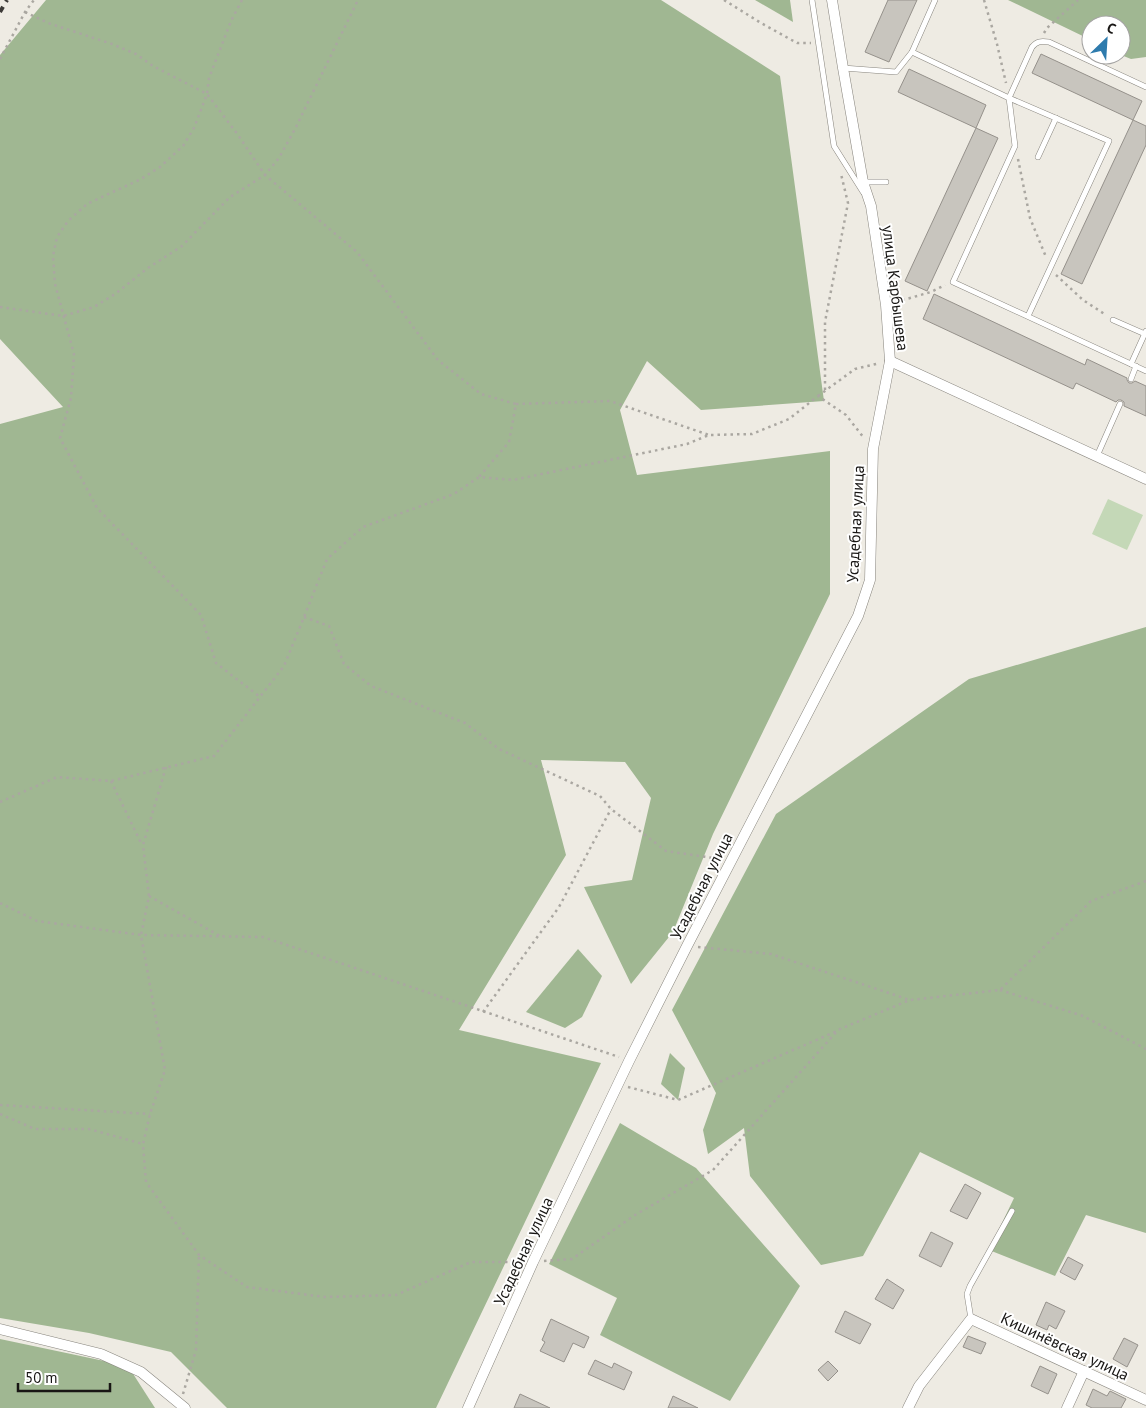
<svg xmlns="http://www.w3.org/2000/svg" width="1146" height="1408" font-family="'PT Sans',sans-serif">
<style>
.green{fill:#c4d8b7}
.forest{fill:#a0b792}
.building{fill:#c8c5be;stroke:#95918b}
.lines{fill:none;stroke-linecap:round;stroke-linejoin:round}
.lane-casing{stroke:#88857e;stroke-width:6}
.street-casing{stroke:#88857e;stroke-width:11}
.path{stroke:#aaa7a1;stroke-width:2.5;stroke-dasharray:2.5 4;stroke-linecap:butt}
.lane{stroke:#fff;stroke-width:5}
.street{stroke:#fff;stroke-width:10}
.rail{stroke:#3c3a37;stroke-width:4;stroke-dasharray:6 6;stroke-linecap:butt}
.labels{text-anchor:middle;stroke-width:4;stroke-linejoin:round;paint-order:stroke}
.street-label{font-size:16px;fill:#181614;stroke:#fff}
</style>
<rect width="100%" height="100%" fill="#eeebe3"/>
<polygon class="green" points="1108,499 1143,515 1127,550 1092,534"/>
<g class="forest">
<polygon points="46,0 661,0 780,76 824,401 701,410 647,361 620,410 637,475 830,451 830,594 713,834 673,932 631,984 584,887 632,880 651,798 625,762 541,760 566,855 459,1030 601,1063 436,1408 227,1408 171,1352 89,1333 0,1318 0,424 63,407 0,339 0,55"/>
<polygon points="755,0 790,0 793,22"/>
<polygon points="1008,0 1146,0 1146,57 1131,59 1121,55 1121,25 1091,25 1091,40"/>
<polygon points="1146,627 1146,1233 1086,1215 1055,1276 989,1250 1014,1198 920,1152 863,1256 821,1265 750,1176 744,1128 708,1154 703,1130 716,1093 672,1010 776,814 969,679"/>
<polygon points="578,949 602,976 582,1017 565,1028 526,1012"/>
<polygon points="670,1053 685,1068 678,1100 661,1084"/>
<polygon points="620,1123 696,1168 800,1286 730,1401 600,1335 617,1298 549,1264"/>
<polygon points="0,1339 128,1366 155,1408 0,1408"/>
</g>
<g class="building">
<polygon points="888,0 917,0 889,62 865,52"/>
<polygon points="1041,54 1142,101 1133,120 1032,73"/>
<polygon points="909,69 986,105 976,128 898,92"/>
<polygon points="1133,120 1146,126 1146,145 1082,284 1061,274"/>
<polygon points="976,128 998,138 927,291 905,281"/>
<polygon points="934,294 1085,365 1087,359 1127,378 1127,380 1129,383 1132,383 1135,381 1146,386 1146,416 1124,406 1124,402 1121,400 1118,400 1116,402 1076,383 1073,389 923,319"/>
<polygon points="965,1184 981,1193 967,1219 950,1211"/>
<polygon points="931,1232 953,1243 941,1267 919,1256"/>
<polygon points="1068,1257 1083,1265 1075,1280 1060,1272"/>
<polygon points="887,1279 904,1290 893,1309 875,1299"/>
<polygon points="1046,1302 1065,1311 1056,1329 1049,1325 1047,1330 1036,1325"/>
<polygon points="845,1311 871,1324 860,1344 835,1332"/>
<polygon points="551,1319 589,1337 584,1348 573,1343 564,1362 540,1351 545,1342 542,1340"/>
<polygon points="968,1336 986,1343 981,1354 963,1347"/>
<polygon points="1124,1338 1138,1345 1127,1367 1113,1359"/>
<polygon points="595,1360 612,1368 614,1363 632,1372 624,1390 588,1374"/>
<polygon points="828,1361 838,1371 828,1381 818,1370"/>
<polygon points="1040,1366 1057,1374 1048,1394 1031,1386"/>
<polygon points="1093,1389 1107,1396 1110,1391 1126,1399 1121,1408 1092,1408 1086,1405"/>
<polygon points="520,1394 550,1408 514,1408"/>
<polygon points="673,1396 698,1408 668,1408"/>
</g>
<g class="lines">
<defs>
<g id="lane">
<polyline points="812,0 834,146 863,192"/>
<polyline points="935,0 912,52 1009,98 1015,146 953,282 1146,371"/>
<polyline points="843,68 896,72 912,52"/>
<polyline points="1038,157 1056,118"/>
<polyline points="863,182 886,182"/>
<path d="M1028,316L1109,141L1009,98L1032,47C1037,41 1041,41 1049,42L1146,87"/>
<polyline points="1113,320 1145,334"/>
<polyline points="1131,364 1146,331"/>
<polyline points="1131,379 1136,366"/>
<polyline points="1097,456 1120,404"/>
<polyline points="971,1319 967,1294 970,1286 1012,1211"/>
</g>
<g id="street">
<polyline points="890,361 1146,479"/>
<polyline points="0,1329 101,1354 141,1372 185,1408"/>
<polyline points="468,1408 533,1262 629,1061 687,946 858,616 870,580 873,449 890,361 886,305 871,206 863,182 843,68 832,0"/>
<polyline points="908,1408 919,1386 971,1319 1146,1400"/>
<polyline points="1067,1408 1084,1371"/>
</g>
</defs>
<use href="#lane" class="lane-casing"/>
<use href="#street" class="street-casing"/>
<g class="path">
<polyline points="242,0 231,21 209,78 207,94 194,128 183,146 160,167 141,179 87,204 68,221 57,237 53,256 55,284 74,354 71,398 60,438 97,508 201,615 216,663 260,697"/>
<polyline points="724,0 761,23 797,43 811,43"/>
<polyline points="984,0 997,44 1006,83"/>
<polyline points="25,12 48,23 112,44 136,54 153,66 207,94 238,135 265,175 357,252 438,360 481,394 516,404 509,442 479,477"/>
<polyline points="1044,33 1047,28 1078,0"/>
<polyline points="0,59 25,12 34,0"/>
<polyline points="1018,159 1030,218 1046,257"/>
<polyline points="1056,275 1083,300 1106,315"/>
<polyline points="896,302 931,292 945,285"/>
<polyline points="0,307 63,316 94,307 115,294 148,268 182,246 230,197 265,175 279,158 295,129 358,0"/>
<polyline points="825,390 825,322 848,203 841,174"/>
<polyline points="818,396 855,369 880,363"/>
<polyline points="516,404 610,401 709,435"/>
<polyline points="304,617 329,626 344,664 371,686 465,723 499,749 600,796 611,809 666,851 720,859"/>
<polyline points="166,767 143,845 149,896 141,935 165,1070 150,1114 143,1144 146,1182 199,1255 247,1287 325,1297 396,1295 471,1262 522,1262"/>
<polyline points="111,781 142,845"/>
<polyline points="0,802 57,777 111,781 214,756 284,666 304,617 327,559 363,527 454,494 479,477 513,480 687,444 709,435 752,434 789,419 818,396 846,415 864,438"/>
<polyline points="149,896 220,936"/>
<polyline points="0,903 37,921 141,935 263,937 619,1057"/>
<polyline points="698,947 771,954 910,1000"/>
<polyline points="1000,990 1083,1016 1146,1049"/>
<polyline points="483,1012 559,907 611,809"/>
<polyline points="628,1087 678,1100 837,1031"/>
<polyline points="0,1105 150,1114"/>
<polyline points="0,1114 35,1129 89,1129 143,1144"/>
<polyline points="544,1261 572,1259 635,1215 713,1170 838,1030 910,1000 1000,990 1091,901 1146,881"/>
<polyline points="183,1394 196,1350 199,1255"/>
</g>
<use href="#lane" class="lane"/>
<use href="#street" class="street"/>
<polyline class="rail" points="0,12 7,0"/>
</g>
<g class="labels">
<g class="street-label">
<text transform="translate(896 288) rotate(83)" y="6">улица Карбышева</text>
<text transform="translate(855 524) rotate(-87)" y="6">Усадебная улица</text>
<text transform="translate(701 886) rotate(-63)" y="6">Усадебная улица</text>
<text transform="translate(523 1251) rotate(-65)" y="6">Усадебная улица</text>
<text transform="translate(1065 1346) rotate(25)" y="6">Кишинёвская улица</text>
</g>
</g>
<g transform="translate(1106 40) rotate(25)"><circle r="24" fill="#ffffff" stroke="#a3a2a1"/>
<path d="M0-4L9 19L0 12L-9 19Z" fill="#2e7bad"/>
<text y="-8" font-size="14" font-weight="bold" text-anchor="middle" fill="#181614">С</text>
</g>
<path d="M18 1383v8h92v-8" fill="none" stroke="#181614" stroke-width="2.5"/>
<text x="25" y="1383" font-size="15" fill="#181614" stroke="#ffffff" stroke-width="4" paint-order="stroke">50 m</text>
</svg>
